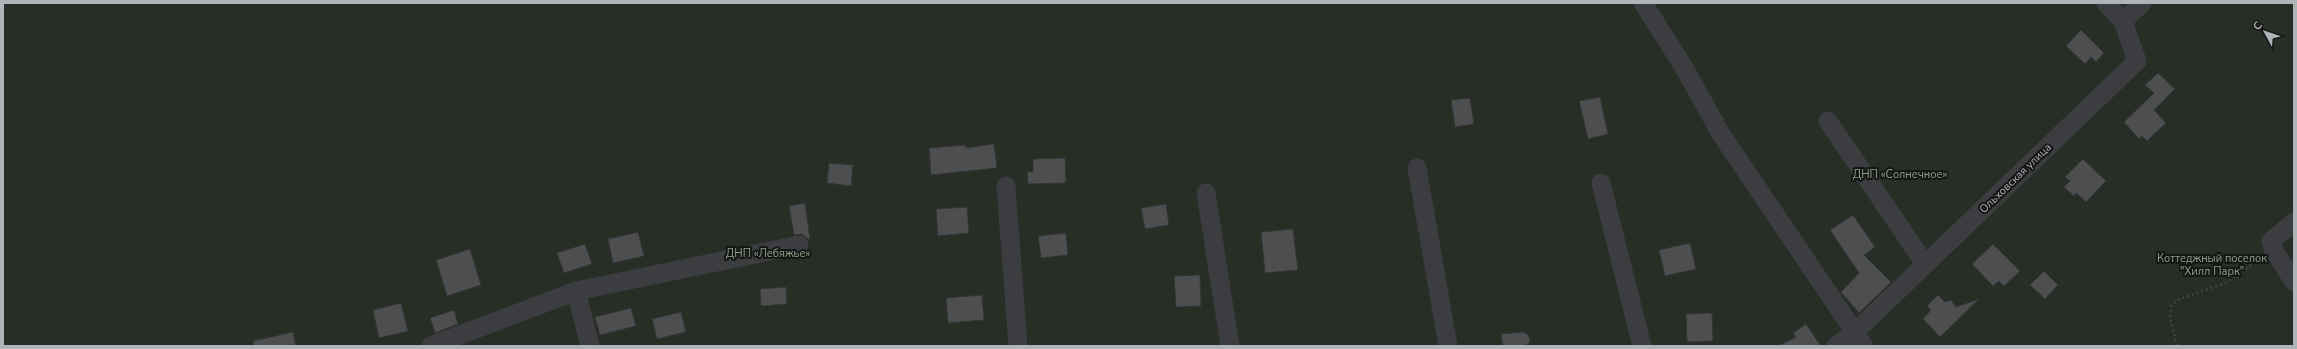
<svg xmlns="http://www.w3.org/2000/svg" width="2297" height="349" font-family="'Nunito Sans',sans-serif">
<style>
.green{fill:#282d26}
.building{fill:#4c4e50;stroke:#343537}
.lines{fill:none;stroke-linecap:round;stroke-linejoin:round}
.path{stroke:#414547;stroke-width:2.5;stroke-dasharray:2 3;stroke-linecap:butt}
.street{stroke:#3b3d40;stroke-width:19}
.labels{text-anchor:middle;stroke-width:4;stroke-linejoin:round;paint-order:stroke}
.park-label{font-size:11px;fill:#8ea287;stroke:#151516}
.street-label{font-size:11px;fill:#aeb5b9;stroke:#151516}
</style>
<rect width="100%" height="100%" fill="#1a1a1b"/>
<rect class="green" x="3" y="3" width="2291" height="343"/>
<g class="building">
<polygon points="2081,30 2104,53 2096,62 2091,57 2085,64 2066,46"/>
<polygon points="2158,73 2175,89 2154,110 2166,123 2147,141 2142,136 2139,139 2124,122 2154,93 2145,85"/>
<polygon points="1600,97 1608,134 1588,139 1579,101"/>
<polygon points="1470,98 1474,124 1455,127 1451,100"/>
<polygon points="994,144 997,168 931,175 929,148 965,145 966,148"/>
<polygon points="1065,158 1066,183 1028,184 1027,172 1033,172 1033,159"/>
<polygon points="2083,159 2106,181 2086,202 2076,193 2074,196 2064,187 2070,181 2065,177"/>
<polygon points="829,163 853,165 851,186 827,183"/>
<polygon points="805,203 810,239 808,239 802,234 794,235 789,206"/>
<polygon points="1166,204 1169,225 1145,229 1141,208"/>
<polygon points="967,207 969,233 938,236 936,209"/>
<polygon points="1853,215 1875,247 1864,255 1891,282 1859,313 1841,292 1859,273 1830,230"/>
<polygon points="1293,229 1298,270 1265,273 1261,232"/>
<polygon points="638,232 644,256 613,263 608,239"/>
<polygon points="1066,233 1068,255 1041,258 1038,236"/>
<polygon points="1690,243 1696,269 1665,276 1659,250"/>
<polygon points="585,244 592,264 564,273 557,253"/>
<polygon points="1993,244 2020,271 2004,286 1999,281 1993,286 1972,264"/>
<polygon points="470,249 481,285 447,296 436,260"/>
<polygon points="2044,271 2058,285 2045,299 2030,285"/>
<polygon points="1200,275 1201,306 1176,307 1174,276"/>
<polygon points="786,287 787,304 761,306 760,289"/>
<polygon points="982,295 984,320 948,323 946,298"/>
<polygon points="1938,295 1945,302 1951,300 1956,307 1979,299 1940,337 1923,319 1931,310 1927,306"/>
<polygon points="401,303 408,331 379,338 373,310"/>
<polygon points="631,308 636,326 600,335 595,317"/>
<polygon points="454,310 458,324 435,333 430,318"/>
<polygon points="681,312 686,332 657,339 652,319"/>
<polygon points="1712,313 1713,341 1687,342 1686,314"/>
<polygon points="1806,324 1821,346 1778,346 1796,337 1793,333"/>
<polygon points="293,332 296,346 254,346 253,341"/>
<polygon points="1524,332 1529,336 1530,342 1525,346 1503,346 1501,334"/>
</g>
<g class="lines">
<polyline class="path" points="2177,346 2170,317 2171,306 2177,300 2225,283 2259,259"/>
<g class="street">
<polyline points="1643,3 1682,64 1721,134 1864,346"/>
<polyline points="2106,3 2123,21"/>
<polyline points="1828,121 1925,264"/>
<polyline points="1417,168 1448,346"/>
<polyline points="1601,183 1642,346"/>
<polyline points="1006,186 1018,346"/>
<polyline points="1206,193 1230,346"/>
<polyline points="2294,222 2271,241 2273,249 2294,282"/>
<polyline points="576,291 590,346"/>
<polyline points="431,346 576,291 799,245"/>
<polyline points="1836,346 1856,331 2137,61 2123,21 2142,3"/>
</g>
</g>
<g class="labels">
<g class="park-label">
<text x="1900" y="178">ДНП «Солнечное»</text>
<text x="768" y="257">ДНП «Лебяжье»</text>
<text x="2212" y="262">Коттеджный поселок<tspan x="2212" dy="13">"Хилл Парк"</tspan></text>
</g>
<g class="street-label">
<text transform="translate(2015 178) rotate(-44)" y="4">Ольховская улица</text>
</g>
</g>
<rect width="2297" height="349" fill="none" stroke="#aeb5b9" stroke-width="8"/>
<g transform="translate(2265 32) rotate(310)" stroke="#151516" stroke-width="3" paint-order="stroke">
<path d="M0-3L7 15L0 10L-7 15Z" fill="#aeb5b9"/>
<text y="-6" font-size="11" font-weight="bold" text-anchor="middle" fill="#aeb5b9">С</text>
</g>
</svg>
